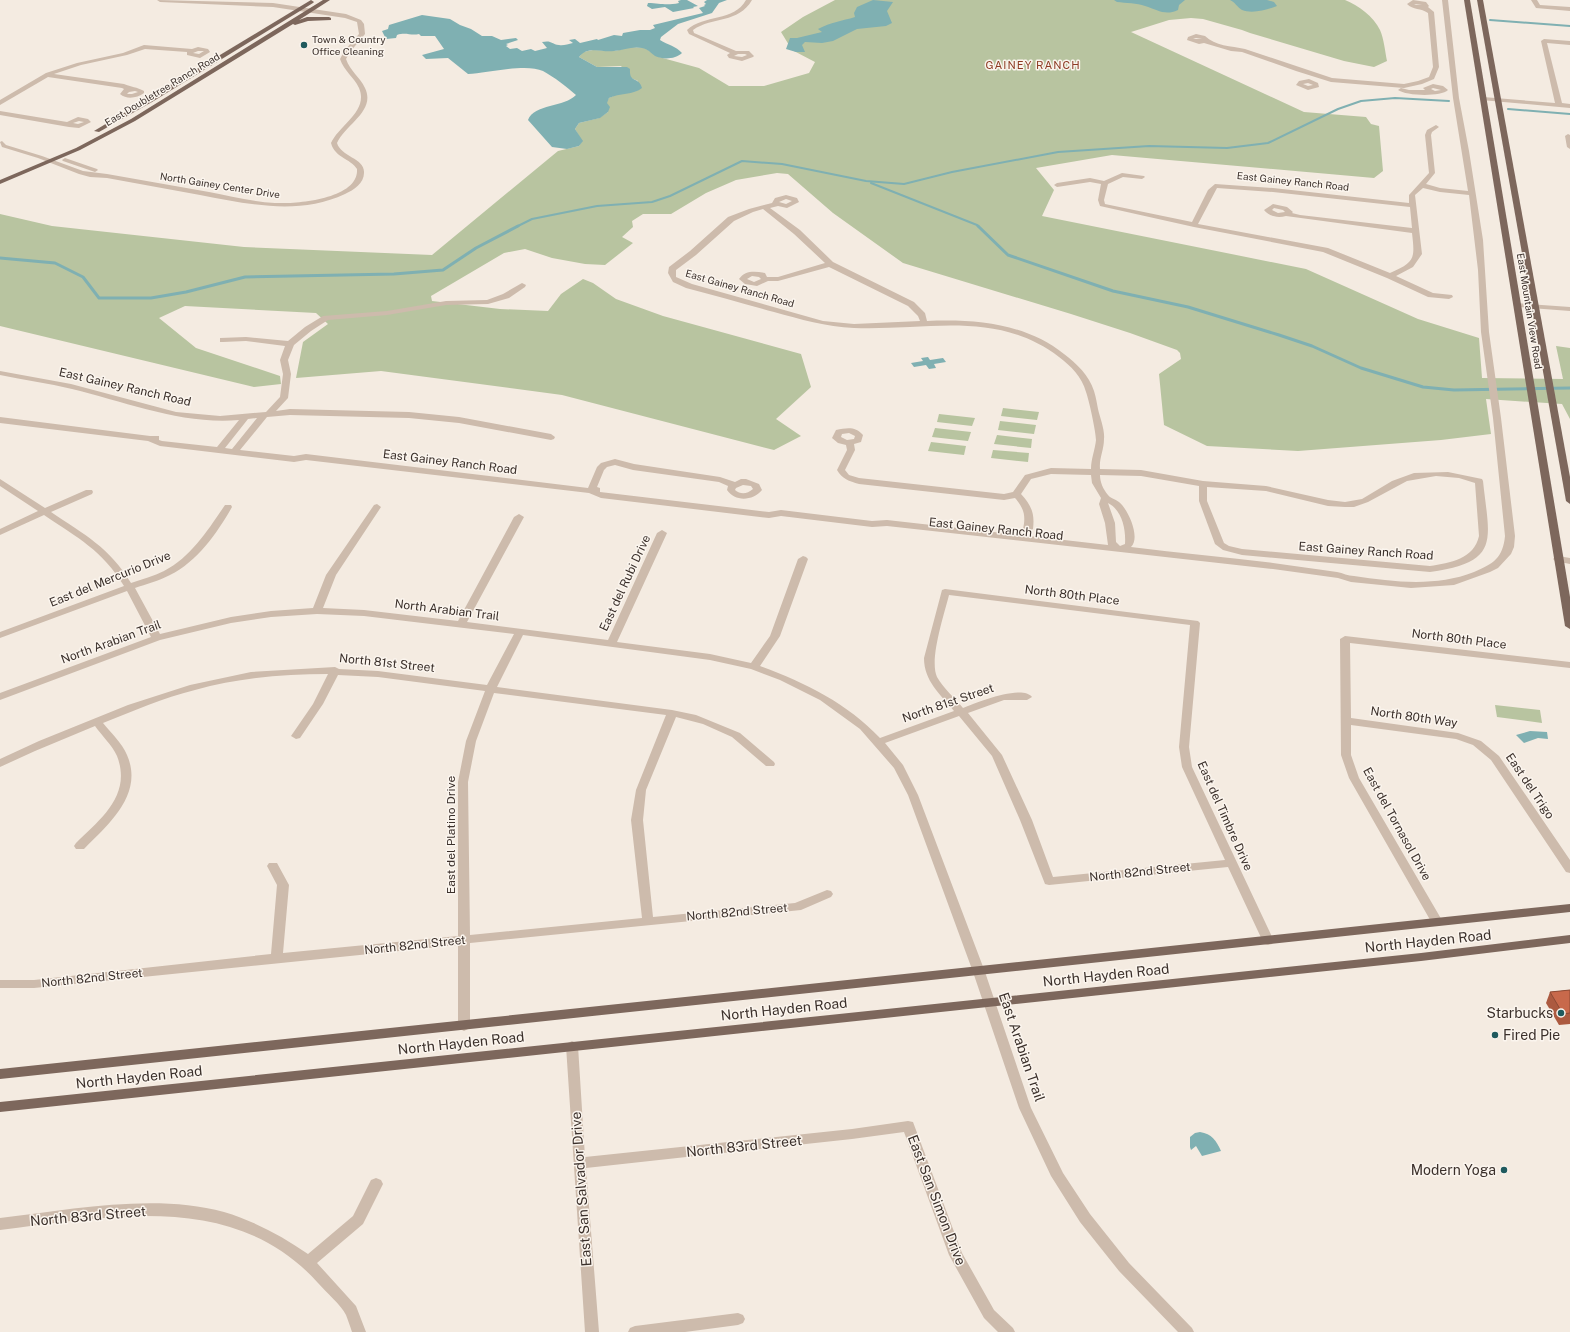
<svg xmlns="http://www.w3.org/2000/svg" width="1570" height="1332" font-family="'Public Sans',sans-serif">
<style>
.green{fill:#b8c4a0}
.water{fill:#7fb0b2}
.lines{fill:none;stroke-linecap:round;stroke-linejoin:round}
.stream-far1{stroke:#7fb0b2;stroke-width:2}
.stream{stroke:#7fb0b2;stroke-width:3}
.minor{fill:#cdbbac;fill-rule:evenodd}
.major{fill:#7d675c;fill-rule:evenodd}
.wall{fill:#ac5a40}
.building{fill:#c8694b;stroke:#8c4a34}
.poi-dot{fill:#1f5a5e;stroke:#fbf5ee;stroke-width:1.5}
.labels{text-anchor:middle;stroke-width:3;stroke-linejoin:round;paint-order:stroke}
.far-poi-label{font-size:10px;fill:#3b302b;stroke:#fbf5ee;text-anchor:start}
.far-street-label{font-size:10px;fill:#3b302b;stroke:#fbf5ee}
.far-neighbourhood-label{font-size:11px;letter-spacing:1px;fill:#8c3b22;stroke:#fbf5ee}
.street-label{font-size:12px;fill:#3b302b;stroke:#fbf5ee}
.near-street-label{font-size:14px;fill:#3b302b;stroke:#fbf5ee}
.near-poi-label{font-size:14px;fill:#3b302b;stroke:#fbf5ee;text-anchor:end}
</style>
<rect width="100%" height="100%" fill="#f4ebe1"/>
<g class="green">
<path d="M835,0H1345C1358,5 1374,17 1380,30C1384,39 1385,51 1387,61L1374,67L1344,61L1250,33L1242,30L1203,19L1191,18L1169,20L1131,32L1304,112L1366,117L1371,124L1379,126L1383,171L1374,178L1112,155L1036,168L1054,190L1042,216L1306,269L1418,319L1479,338L1482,378L1563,379L1556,346L1570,348V419L1562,404L1486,399L1491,434L1441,440L1298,451L1207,446L1164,425L1159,374L1181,359L1180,353L1177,350L1130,333L1071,314L903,263L833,213L788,174L777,173L736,180L706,193L671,214H643L632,221L633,227L622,237L633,243L605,265L585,264L552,258L525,249L504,253L431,296L432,301L500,309L548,311L561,294L583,279L593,283L616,299L663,316L801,354L811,387L776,419L801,436L774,450L562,395L381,371L296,378L303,342L328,324L316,313L185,306L159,318L196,348L280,376L281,384L254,387L0,326V214L52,226L244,247L432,255L558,151L579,146L582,141L575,129L579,123L599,118L608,112L606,103L609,98L617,94L636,91L638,81L631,78L621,66L597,67L579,57L583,52L593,50L615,51L630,47L645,48L659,57L699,68L729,86H764L809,73L815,62L792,50L781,32L803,17Z"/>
<polygon points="1003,408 1039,412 1037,420 1001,416"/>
<polygon points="939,414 975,418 972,426 937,422"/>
<polygon points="1000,421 1036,425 1034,434 998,430"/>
<polygon points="935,428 971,432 968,441 932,437"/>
<polygon points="997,435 1032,439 1031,448 994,444"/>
<polygon points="931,442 966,446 964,455 928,451"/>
<polygon points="993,450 1029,453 1028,462 991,458"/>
<polygon points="1495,705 1540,710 1542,723 1497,717"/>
</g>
<g class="water">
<path d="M681,0H687L698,6L693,7L694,8L673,12L665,7L652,9L647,6L648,3C660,3 665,6 679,3L678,1Z"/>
<path d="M707,0H727L719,3L712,13L678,24L661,37L660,40C668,45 676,46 682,53C676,59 663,60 655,56C651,53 648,49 642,48C632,46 624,50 614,51C602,53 588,45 579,57L597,67H627L630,69C629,84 639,76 642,88C634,95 619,93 609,98L607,103L610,107L608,112L600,118L579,123L575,129L583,141L579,146L567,149L552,147L528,120C534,104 565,107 576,95C567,87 554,77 543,71C526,63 488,73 468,74L448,58L426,59L422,55L444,49L435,36H421L419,34C411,36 406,32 397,35L396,38L386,39L382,31L388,29L389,25L422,15L450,19L460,25L471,29L482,36H492L501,40L516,38L518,40L506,44L508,45L506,46L510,49L517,48L522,51L531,49L535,51L547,48L542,42C552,40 551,44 559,45C563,46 568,44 573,43L569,40L575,39L580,43L597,39L598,40L614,35L622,36L623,33L640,30H650L655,28L653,25L703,13L699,8L705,6L704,5L706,4L704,2Z"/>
<path d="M873,0L893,2L887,11L892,23L886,26L857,29L833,41L822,43L805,42L802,45L805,52H796L786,49L790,38H797L822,32L818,29C831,22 842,21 855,17L854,13L857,7Z"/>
<path d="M1114,0H1185L1179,5L1178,10C1165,16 1158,10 1145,6C1137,3 1126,3 1117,2Z"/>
<path d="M1230,0H1267L1274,2L1277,6C1267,10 1252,14 1242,10C1237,7 1235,2 1230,0Z"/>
<polygon points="928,357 930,360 943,358 946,362 934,364 936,368 929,369 926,365 914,367 911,363 923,361 921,358"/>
<polygon points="1530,731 1547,732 1548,739 1538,738 1524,743 1516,735"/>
<path d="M1200,1132C1212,1134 1216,1140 1221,1151L1202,1156L1196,1146L1191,1150L1190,1147V1137L1195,1133Z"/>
</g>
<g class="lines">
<g class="stream-far1">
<polyline points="1490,20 1570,26"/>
<polyline points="1508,109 1570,114"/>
<polyline points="871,183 977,225 979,227"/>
<polyline points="516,227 532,219 597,206 652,202 670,196 742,161 782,164 866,181 904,184 952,172 1058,152 1149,146 1227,148 1268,143 1338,109 1361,101 1395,98 1449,101"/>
</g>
<g class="stream">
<polyline points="978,226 1008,255 1113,291 1188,307 1279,335 1312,346 1361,368 1423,387 1454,390 1570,388"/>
<polyline points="0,258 55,263 83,277 99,298 151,298 186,292 245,277 394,274 443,270 476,248 518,226"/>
</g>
<g class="minor">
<path d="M157,0L273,3L346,14L361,20L364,24L365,34L350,52L346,59C350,71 360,77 365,88C376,111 346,124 337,143C341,157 365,158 364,173C364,183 354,190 345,194C298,216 248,204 200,195C169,189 138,184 107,178L90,177L79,174L38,158L2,147L0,142L2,141L6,145L42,156L83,171L107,174C141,180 175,186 209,192C230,196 253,202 275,203C296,204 359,199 357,169C350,158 335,158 331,143C339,125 369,111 359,88C354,77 344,71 340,59L345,50L359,34L357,22L345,18L273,7L160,2Z"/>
<path d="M746,0H752C738,24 713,16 693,30L694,33L736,51H749L754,56L753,57L742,61L729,58L727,55L730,53L689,34L687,30C704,14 734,22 746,0ZM738,54H745L747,55L742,57L734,56Z"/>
<path d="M1413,0L1426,2L1429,6L1428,7L1434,12L1439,67L1434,79L1422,84L1404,88L1331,82L1296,71L1242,52L1231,51L1204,43L1199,44L1187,40L1188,37L1196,34L1205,36C1215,46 1231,46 1245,49L1332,78L1404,84L1418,81L1429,77L1433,67L1428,13C1421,8 1413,10 1407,4ZM1414,4L1422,5H1423H1416ZM1196,38L1202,39H1193Z"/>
<path d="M1442,0H1448L1459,98L1469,151L1483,240L1489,332L1501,418L1515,536L1514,547L1511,554L1498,568L1490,572L1454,585L1411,588L1351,582L1338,578L1273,569L887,526L872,527L781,516L769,518L601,498L589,493L306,460L294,462L160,446L148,441L0,423V417L150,436H159V440L162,441L217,447L239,420C182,425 126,402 72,389C48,383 24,380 0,375V371L71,384L176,412L220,416L266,412L280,397L283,374L280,360L285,346L246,341L223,342H220V338L246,337L288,341L305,327L323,316L387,311L446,301L487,300L503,294L522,283L526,285L525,287L509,298L488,304L446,305L387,315L328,320L311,331L294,345L288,360L291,374L288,398L276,411L290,409L409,412L459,417L551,434L555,437L554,439L551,440L459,423L409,418L290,415L267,417L240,450L294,456L306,454L588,488L597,467L601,463L615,459L634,464L720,477L735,482L741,479H746L759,484L762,490C753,501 735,502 727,490L728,486L719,482L633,470L615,465L607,467L604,470L597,487L600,488V492L769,512L781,510L872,521L887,520L1108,545L1105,523L1099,504L1101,498L1092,483L1091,475L1051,474L1031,479L1021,494C1031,505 1035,513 1033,529L1028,532L1023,529C1026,516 1024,508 1015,498L1004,500L859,484C849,481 842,479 837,470L847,450L846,445L838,443L832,438L836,430C847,428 855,426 863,435L861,442L854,444L855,450L845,470L849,475L859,478L1004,494L1013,492L1025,475L1051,468L1091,469C1091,459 1095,450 1096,440C1096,432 1089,400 1086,392C1082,377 1071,366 1059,357C996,309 925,331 854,328C826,327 800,319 774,312C745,304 716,296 686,288L673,282L668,273L669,267L690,251L728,217L749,209L772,203L775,198L786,195L797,198L799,202L787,208L778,206L770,208L800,230L833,262L914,302L925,313L927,321C975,319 1025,323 1064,354C1077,364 1089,375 1094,391C1096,397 1097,404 1098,409C1100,418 1105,430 1104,439C1104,450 1099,458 1100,469L1141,470L1203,481L1266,486L1328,500L1345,502L1362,499L1392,481L1414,473L1448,472L1482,479L1483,481C1489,539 1502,562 1430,572L1242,555L1223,550L1215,544L1199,501V486L1141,476L1100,475C1100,482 1103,489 1108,495C1110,498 1115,499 1119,502C1128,509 1141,538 1131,547C1179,553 1226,557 1273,563C1294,566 1316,569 1337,572C1343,573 1348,576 1354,576C1394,582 1436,587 1474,572C1493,564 1503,558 1505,536L1493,418L1481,332L1478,270L1469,195L1440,192L1423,188L1415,195L1422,254L1413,267L1396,276L1433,293L1452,295L1453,297L1449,299L1428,297L1387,278L1323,252L1194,227L1100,206L1098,200L1101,184L1090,182L1057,187L1054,185L1057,183L1090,178L1104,181L1122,173L1144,176L1145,177L1142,179L1123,177L1108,184L1104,200L1105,204L1192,222L1208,190L1215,184L1273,188L1409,203V195L1429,173L1425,135L1427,130L1436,125L1439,127L1432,132L1431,135L1435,173L1426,184L1440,188L1468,191L1453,98ZM1217,188L1273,192L1410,207L1412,228L1300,215L1292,213L1293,212L1287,207L1273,204L1264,210C1270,217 1278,218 1286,216L1412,233C1415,259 1415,262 1390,273L1328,248L1198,224ZM786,199L792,201L786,204L779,202ZM1274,208L1283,210L1285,212L1278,213L1272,210ZM763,209L794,234L825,263L778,277H767L765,273C755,271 745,270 739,279L745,284L757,286L768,281H778L829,267L908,306L918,316L920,321L854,324L823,321L692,284L676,277V270L696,255L734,221L753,212ZM752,276L759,277L761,279L754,282L747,279ZM257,418L232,449L225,448L248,419ZM849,433L855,436L854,439L847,440L841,437L842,434ZM1436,476L1459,478L1475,483L1479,536C1474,559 1450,563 1430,566L1242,549L1229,546L1224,543L1207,501V487L1266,491L1328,506L1345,507H1354L1368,502L1407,481ZM743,485L751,486L753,489C747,494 741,495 735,490L736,488ZM1108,503C1122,510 1126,529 1125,544L1120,546L1116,542L1115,523Z"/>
<polygon points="1531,0 1537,0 1540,5 1570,7 1570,11 1536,8"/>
<polygon points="1544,39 1570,41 1570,45 1547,43 1562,103 1570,104 1570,108 1481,100 1481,98 1483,97 1555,103 1541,41"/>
<path d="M144,45L192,49L198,47L208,49L210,52L200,58L187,55V52L145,49L127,55L81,65L54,74L124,84C131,87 137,87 144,91V93C137,98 127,100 120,94L124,89L122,88L48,77L0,105V100L46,73L77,63L123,53ZM198,51H204L199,54L193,53ZM135,91L138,92L132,94H127L129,92Z"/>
<path d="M1309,79L1318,83L1319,87L1308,90L1296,85L1299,81ZM1308,83L1313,85L1308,86L1303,84Z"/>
<path d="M1433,84L1443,86L1448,90C1441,97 1406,96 1398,90L1401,88L1409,90H1425L1423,88ZM1433,88L1441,90L1435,91L1431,89Z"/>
<path d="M0,111L67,122L78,117L88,119L91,122L79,128L69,127L0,115ZM79,121L84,122L78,124L73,123Z"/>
<polygon points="1568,134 1570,135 1570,149 1567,147 1565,136"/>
<polygon points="65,158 97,169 98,170 95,172 63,161 62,160"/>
<polygon points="1515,303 1570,307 1570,311 1518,307 1514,305"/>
<path d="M0,479L45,508L86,490H92L93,492L92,494L51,512C85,535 109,547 131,583C142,579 154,576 164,571C191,557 208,530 225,505H231L232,507C218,532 197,562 170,575C159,581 146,584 135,588L160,634L231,617L271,611L313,608L326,575L374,505L377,504L381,507L336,575L323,608L364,610L458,621L514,517L519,514L524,517L467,622L608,640L657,533L662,530L667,533L617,642L710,654L751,663L770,636L798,559L803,556L806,557L808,559L780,636L760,666C804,682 847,703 880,738L954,711C940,694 924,681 924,658L942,590L945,589L1198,621L1200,623L1189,747L1192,767L1274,941L1272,944L1268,945L1264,944L1228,867L1049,885L1045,884L1020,820L992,756L959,716L885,743L903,765L918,795L985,972L1031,1108L1063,1173L1090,1214L1129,1263L1192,1328L1194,1332H1178L1119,1271L1080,1222L1051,1176L1019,1108L973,972L908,795L894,768L860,729L820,700L780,680L751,669L710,660L523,635L497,687L672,710L696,715L740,733L774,762L775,764L774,766H766L732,737L703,724L676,717L646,790L643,820L653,917L795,903L827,890L831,891L833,894L831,897L801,910L470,943V1026L468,1029L464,1031L460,1029L458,1026V945L34,988H0V980H34L271,954L277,885L267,866L269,863H277L289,885L283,953L458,936V782L466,741L485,691L378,677L338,675L323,704L300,738L296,739L291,736L313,704L328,674C283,674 238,678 195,690C163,698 133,711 103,723C111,733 122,743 127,755C144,794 109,824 84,849H76L74,846L76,843C101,819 132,795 117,756C112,745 102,736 95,726L35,751L0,767V759L39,741L128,705L190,685L251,672L335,667L339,669L378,671L487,685L514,634L364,616L317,614L271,617L231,623L160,640L0,700V693L151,637L127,591L0,638V632L124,586C102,550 78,538 44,515L0,535V529L38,511L0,486ZM949,595L1190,625L1179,747L1182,767L1225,860L1053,877L1032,820L1002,755L968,713L1004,700H1027L1032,697C1022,684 976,703 963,708C955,698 943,688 937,677C929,660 944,615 949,595ZM494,693L666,715L636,790L631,820L642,918L470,935L468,782L476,741Z"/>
<polygon points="1558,556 1570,558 1570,564 1555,561 1553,559 1555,557"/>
<polygon points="1345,636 1570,662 1570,668 1350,643 1351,718 1458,733 1481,741 1499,756 1570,860 1570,873 1566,872 1491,760 1473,745 1456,739 1351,725 1351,755 1359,778 1443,922 1441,925 1437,926 1433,925 1349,778 1341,755 1340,639"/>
<polygon points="572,1041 576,1043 578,1046 585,1157 852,1129 908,1121 913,1122 962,1253 994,1310 1013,1328 1015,1332 998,1332 984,1318 949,1255 904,1132 852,1139 586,1168 599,1332 585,1332 566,1046 568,1043"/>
<path d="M376,1178L381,1180L383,1184L363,1224L317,1263L356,1306L366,1332H352C350,1326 348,1320 346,1315C341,1305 326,1292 318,1283C235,1190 109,1217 0,1230V1218C70,1210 154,1193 224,1212C254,1221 282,1236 308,1254L353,1216L371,1180Z"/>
<polygon points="738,1313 743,1315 745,1319 743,1323 738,1325 685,1332 628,1332 630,1328 635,1326"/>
</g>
<g class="major">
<polygon points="311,0 314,2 313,3 152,102 99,132 94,131"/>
<polygon points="323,0 330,0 299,20 307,17 329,17 331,18 331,20 308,21 295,25 293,24 135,121 80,150 0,184 0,180 76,148 131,119"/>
<polygon points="1464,0 1470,0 1570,597 1570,629 1565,626"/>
<polygon points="1477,0 1483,0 1570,477 1570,504 1566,501"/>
<polygon points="1570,904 1570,912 0,1079 0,1069"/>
<polygon points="1570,935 1570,943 1421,961 0,1112 0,1102 1421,953"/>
</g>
</g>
<polygon class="wall" points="1570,990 1570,1024 1559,1025 1546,1003 1550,992"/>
<polygon class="building" points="1570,990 1570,1013 1563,1014 1550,992"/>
<g class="poi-dot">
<circle cx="304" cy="45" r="4"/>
<circle cx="1561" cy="1013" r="4"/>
<circle cx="1495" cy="1035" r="4"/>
<circle cx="1504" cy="1170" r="4"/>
</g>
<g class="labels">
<g class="far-poi-label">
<text x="312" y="43">Town &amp; Country<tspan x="312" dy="12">Office Cleaning</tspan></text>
</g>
<g class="far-street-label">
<text transform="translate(162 89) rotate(-31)" y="4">East Doubletree Ranch Road</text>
<text transform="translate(1293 181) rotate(6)" y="4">East Gainey Ranch Road</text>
<text transform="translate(220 185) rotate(9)" y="4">North Gainey Center Drive</text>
<text transform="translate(740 288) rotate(16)" y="4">East Gainey Ranch Road</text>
<text transform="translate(1530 311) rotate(81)" y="4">East Mountain View Road</text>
</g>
<g class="far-neighbourhood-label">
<text x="1033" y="69">GAINEY RANCH</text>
</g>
<g class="street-label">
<text transform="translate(125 387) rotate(13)" y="4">East Gainey Ranch Road</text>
<text transform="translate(450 462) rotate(7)" y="4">East Gainey Ranch Road</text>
<text transform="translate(996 529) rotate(6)" y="4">East Gainey Ranch Road</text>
<text transform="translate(1366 551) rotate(4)" y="4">East Gainey Ranch Road</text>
<text transform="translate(110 579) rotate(-22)" y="4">East del Mercurio Drive</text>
<text transform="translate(625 583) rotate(-65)" y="4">East del Rubi Drive</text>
<text transform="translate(1072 595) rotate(7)" y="4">North 80th Place</text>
<text transform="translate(447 610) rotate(7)" y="4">North Arabian Trail</text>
<text transform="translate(1459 639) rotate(7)" y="4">North 80th Place</text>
<text transform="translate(111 642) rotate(-20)" y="4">North Arabian Trail</text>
<text transform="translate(387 663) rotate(6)" y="4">North 81st Street</text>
<text transform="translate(948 703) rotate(-19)" y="4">North 81st Street</text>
<text transform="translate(1414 717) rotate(8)" y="4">North 80th Way</text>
<text transform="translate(1530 786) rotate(56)" y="4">East del Trigo</text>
<text transform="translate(1225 816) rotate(66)" y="4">East del Timbre Drive</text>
<text transform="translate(1397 824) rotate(61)" y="4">East del Tornasol Drive</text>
<text transform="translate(451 835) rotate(-90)" y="4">East del Platino Drive</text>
<text transform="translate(1140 872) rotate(-6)" y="4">North 82nd Street</text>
<text transform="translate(737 912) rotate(-5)" y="4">North 82nd Street</text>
<text transform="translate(415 945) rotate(-6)" y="4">North 82nd Street</text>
<text transform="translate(92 978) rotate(-6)" y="4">North 82nd Street</text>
</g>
<g class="near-street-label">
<text transform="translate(1428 941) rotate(-6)" y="5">North Hayden Road</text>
<text transform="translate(1106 975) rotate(-6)" y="5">North Hayden Road</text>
<text transform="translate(784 1009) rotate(-6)" y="5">North Hayden Road</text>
<text transform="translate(461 1043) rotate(-6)" y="5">North Hayden Road</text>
<text transform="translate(1022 1047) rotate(71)" y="5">East Arabian Trail</text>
<text transform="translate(139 1077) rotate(-6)" y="5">North Hayden Road</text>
<text transform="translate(744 1146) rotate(-6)" y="5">North 83rd Street</text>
<text transform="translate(581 1189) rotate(-94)" y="5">East San Salvador Drive</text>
<text transform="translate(937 1200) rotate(69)" y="5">East San Simon Drive</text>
<text transform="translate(88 1216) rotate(-5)" y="5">North 83rd Street</text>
</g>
<g class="near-poi-label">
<text x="1553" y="1018">Starbucks</text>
<text x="1503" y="1040" text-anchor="start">Fired Pie</text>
<text x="1496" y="1175">Modern Yoga</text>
</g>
</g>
</svg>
